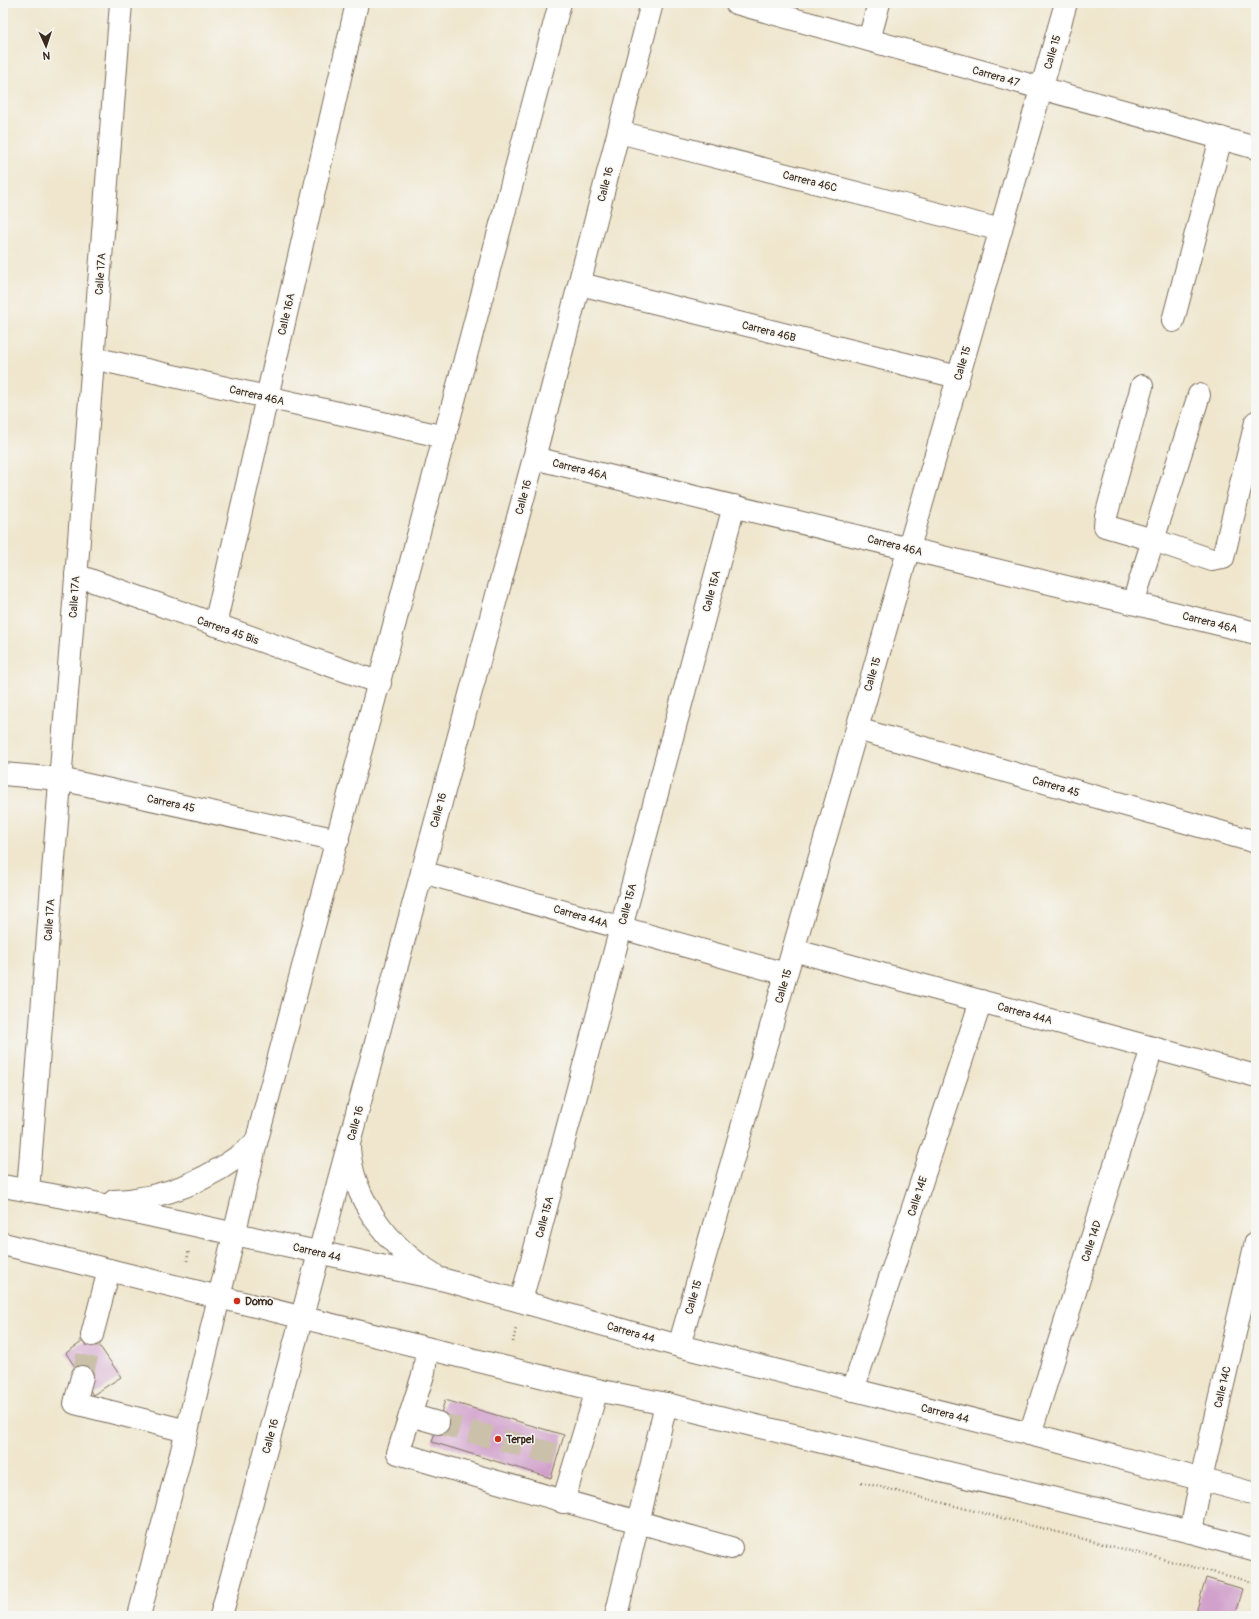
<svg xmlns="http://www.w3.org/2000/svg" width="1259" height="1619" font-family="Pangolin,sans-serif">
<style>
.building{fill:#d1a1cc}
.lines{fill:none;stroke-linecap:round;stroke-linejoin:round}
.minor-tunnel{stroke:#cbc0aa;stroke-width:22;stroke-dasharray:22 11;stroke-linecap:butt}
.minor-casing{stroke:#7a6c5b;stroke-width:24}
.major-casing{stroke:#7a6c5b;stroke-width:24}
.path{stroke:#7a6c5b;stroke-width:2.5;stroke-dasharray:1 3;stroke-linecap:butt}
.minor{stroke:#fff;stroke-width:22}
.major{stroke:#fff;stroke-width:22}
.poi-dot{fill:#c8321e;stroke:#f6f6f2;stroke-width:1.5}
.labels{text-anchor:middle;stroke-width:3;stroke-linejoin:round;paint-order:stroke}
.street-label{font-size:11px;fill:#3b2a1e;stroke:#f6f6f2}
.poi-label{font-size:11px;font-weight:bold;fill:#3b2a1e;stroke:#f6f6f2;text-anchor:start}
</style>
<rect width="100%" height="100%" fill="#f6f6f2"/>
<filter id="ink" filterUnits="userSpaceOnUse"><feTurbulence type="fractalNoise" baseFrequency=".025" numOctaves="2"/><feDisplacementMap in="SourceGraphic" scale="8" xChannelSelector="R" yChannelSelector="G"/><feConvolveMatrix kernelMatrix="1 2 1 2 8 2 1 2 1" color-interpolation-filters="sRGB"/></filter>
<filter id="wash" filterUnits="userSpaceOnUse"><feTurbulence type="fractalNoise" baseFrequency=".012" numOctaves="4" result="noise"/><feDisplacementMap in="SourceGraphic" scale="16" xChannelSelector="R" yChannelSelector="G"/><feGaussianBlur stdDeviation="0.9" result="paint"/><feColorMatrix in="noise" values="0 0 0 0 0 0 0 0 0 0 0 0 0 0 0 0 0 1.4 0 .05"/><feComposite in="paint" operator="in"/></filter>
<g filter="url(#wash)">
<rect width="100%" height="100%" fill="#efe6cd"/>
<g id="blocks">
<g class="building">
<polygon points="92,1335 121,1377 93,1395 66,1353"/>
<polygon points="445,1400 564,1435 551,1478 432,1442"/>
<polygon points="1206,1578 1243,1589 1235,1616 1195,1616"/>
</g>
</g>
</g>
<g filter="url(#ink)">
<use href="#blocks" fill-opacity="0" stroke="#7a6c5b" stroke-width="1"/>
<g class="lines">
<g class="minor-tunnel">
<polyline points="82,1377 92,1335"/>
<polyline points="438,1423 558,1455"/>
</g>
<defs>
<g id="minor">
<polyline points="736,3 1256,148"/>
<polyline points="869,40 879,3"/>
<polyline points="619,132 1001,230"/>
<polyline points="580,284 958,377"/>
<polyline points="1173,321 1221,138"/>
<polyline points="93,358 445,437"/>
<polyline points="1142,386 1106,516 1105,526 1153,540 1199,395"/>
<polyline points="534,458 1256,633"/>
<polyline points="76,575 380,683"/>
<polyline points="1133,603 1153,540 1212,560 1223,558 1256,422"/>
<polyline points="215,625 357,3"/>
<polyline points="857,729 1256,842"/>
<polyline points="3,774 60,779 338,840"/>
<polyline points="422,872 786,974"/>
<polyline points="793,950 1256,1076"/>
<polyline points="28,1191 121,3"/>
<polyline points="521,1301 734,506"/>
<polyline points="92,1335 109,1270"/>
<polyline points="679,1346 1066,3"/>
<path d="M427,1349L424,1372L398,1453C509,1486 620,1517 731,1548"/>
<polyline points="82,1377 75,1403 187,1431"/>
<polyline points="853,1390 981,1001"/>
<polyline points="410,1415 438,1423"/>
<polyline points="1030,1434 1152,1048"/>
<polyline points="563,1502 597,1390"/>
<polyline points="1191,1532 1201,1479 1256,1242"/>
<polyline points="139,1616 187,1431 256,1143 560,3"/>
<polyline points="221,1616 534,458 652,3"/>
<polyline points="616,1616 666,1404"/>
</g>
<g id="major">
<path d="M349,1147C352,1199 389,1247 433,1274"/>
<polyline points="3,1186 85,1201 445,1280 679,1346 1030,1434 1256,1494"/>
<path d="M114,1201C167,1199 215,1177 256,1143"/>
<polyline points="3,1244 597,1390 666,1404 1191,1532 1256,1550"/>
</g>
</defs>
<use href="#minor" class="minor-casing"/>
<use href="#major" class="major-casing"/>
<g class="path">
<polyline points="187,1261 189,1250"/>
<polyline points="513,1342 516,1328"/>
<polyline points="861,1482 1256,1583"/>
</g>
<use href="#minor" class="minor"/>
<use href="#major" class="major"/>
</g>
</g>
<g class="poi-dot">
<circle cx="237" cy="1301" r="4"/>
<circle cx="498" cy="1439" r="4"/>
</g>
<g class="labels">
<g class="street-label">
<text transform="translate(1052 52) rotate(-74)" y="4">Calle 15</text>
<text transform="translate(996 76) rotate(16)" y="4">Carrera 47</text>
<text transform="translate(810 181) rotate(14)" y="4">Carrera 46C</text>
<text transform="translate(605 184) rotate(-76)" y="4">Calle 16</text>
<text transform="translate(100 274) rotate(-86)" y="4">Calle 17A</text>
<text transform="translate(286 314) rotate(-77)" y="4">Calle 16A</text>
<text transform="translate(769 331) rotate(14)" y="4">Carrera 46B</text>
<text transform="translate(962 363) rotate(-74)" y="4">Calle 15</text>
<text transform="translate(257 395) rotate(13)" y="4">Carrera 46A</text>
<text transform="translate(580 469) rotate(14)" y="4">Carrera 46A</text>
<text transform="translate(523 497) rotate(-75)" y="4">Calle 16</text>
<text transform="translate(895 545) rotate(14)" y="4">Carrera 46A</text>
<text transform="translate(711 591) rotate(-75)" y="4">Calle 15A</text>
<text transform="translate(74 597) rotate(-86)" y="4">Calle 17A</text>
<text transform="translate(1210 622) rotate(14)" y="4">Carrera 46A</text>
<text transform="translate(228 630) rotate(19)" y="4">Carrera 45 Bis</text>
<text transform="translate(872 674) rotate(-74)" y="4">Calle 15</text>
<text transform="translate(1056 786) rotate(16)" y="4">Carrera 45</text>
<text transform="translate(171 803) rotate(12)" y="4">Carrera 45</text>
<text transform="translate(438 810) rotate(-75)" y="4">Calle 16</text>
<text transform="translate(627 904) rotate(-75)" y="4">Calle 15A</text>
<text transform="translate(581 916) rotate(16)" y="4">Carrera 44A</text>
<text transform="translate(49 920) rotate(-86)" y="4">Calle 17A</text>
<text transform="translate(783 986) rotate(-74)" y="4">Calle 15</text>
<text transform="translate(1025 1013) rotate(15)" y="4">Carrera 44A</text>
<text transform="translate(355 1123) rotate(-75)" y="4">Calle 16</text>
<text transform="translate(917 1196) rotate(-72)" y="4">Calle 14E</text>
<text transform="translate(544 1217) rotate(-75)" y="4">Calle 15A</text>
<text transform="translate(1091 1241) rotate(-72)" y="4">Calle 14D</text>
<text transform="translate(317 1252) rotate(13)" y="4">Carrera 44</text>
<text transform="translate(693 1297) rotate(-74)" y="4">Calle 15</text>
<text transform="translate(631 1332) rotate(16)" y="4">Carrera 44</text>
<text transform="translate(1222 1387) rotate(-77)" y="4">Calle 14C</text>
<text transform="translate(945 1413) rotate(14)" y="4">Carrera 44</text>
<text transform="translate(270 1436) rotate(-75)" y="4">Calle 16</text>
</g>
<g class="poi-label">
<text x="245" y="1305">Domo</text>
<text x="506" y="1443">Terpel</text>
</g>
</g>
<rect width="1259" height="1619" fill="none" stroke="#f6f6f2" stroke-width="16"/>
<g transform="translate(46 46) rotate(177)" stroke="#f6f6f2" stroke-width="3" paint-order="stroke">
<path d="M0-3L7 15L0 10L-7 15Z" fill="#3b2a1e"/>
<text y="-6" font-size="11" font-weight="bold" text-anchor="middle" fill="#3b2a1e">N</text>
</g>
</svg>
